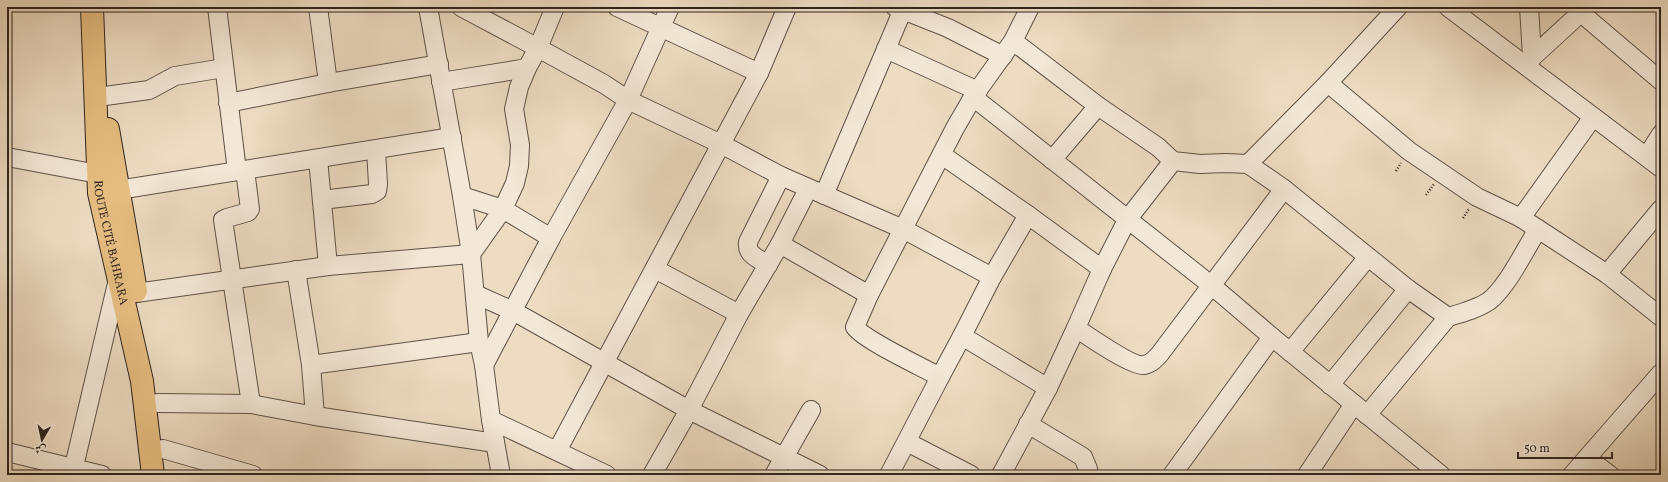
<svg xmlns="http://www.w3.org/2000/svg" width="1668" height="482" font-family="Vollkorn,Amiri,serif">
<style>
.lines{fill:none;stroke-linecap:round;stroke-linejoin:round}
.minor-casing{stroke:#5e5247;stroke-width:20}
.major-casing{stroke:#2f241e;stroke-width:24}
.path{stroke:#2f241e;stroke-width:2.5;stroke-dasharray:1 2;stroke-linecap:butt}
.minor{stroke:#f3e8d7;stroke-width:18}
.major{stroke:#e6be81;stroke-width:22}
.labels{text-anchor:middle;stroke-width:3.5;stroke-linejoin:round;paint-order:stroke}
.street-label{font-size:12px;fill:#2f241e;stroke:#f3e8d7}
</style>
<rect width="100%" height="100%" fill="#eddcc2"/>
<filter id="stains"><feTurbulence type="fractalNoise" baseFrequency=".005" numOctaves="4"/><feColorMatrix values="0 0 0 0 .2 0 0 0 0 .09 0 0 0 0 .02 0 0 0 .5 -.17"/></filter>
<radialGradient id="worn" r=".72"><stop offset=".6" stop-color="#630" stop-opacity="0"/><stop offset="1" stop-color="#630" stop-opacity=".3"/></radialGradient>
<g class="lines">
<defs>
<g id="minor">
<polyline points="217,7 237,171"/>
<polyline points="318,7 328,83"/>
<polyline points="428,7 462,196 471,254 479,342 484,365 491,420 501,475"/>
<polyline points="461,7 538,48 555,7"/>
<polyline points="617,7 759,73"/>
<polyline points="895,7 948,28 1003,56"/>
<polyline points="1448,7 1661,168"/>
<polyline points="1529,7 1532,56"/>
<polyline points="1581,13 1661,81"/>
<path d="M1013,41L1098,106L1158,147L1173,161L1200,164L1226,163L1248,164L1284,189L1408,289L1448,317C1462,313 1477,309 1489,301C1507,287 1525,250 1538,229L1521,218L1477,197L1409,151L1328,83"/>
<polyline points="886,49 978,91"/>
<polyline points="1525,64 1587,7"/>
<polyline points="441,82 527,68 538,48 604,84 628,100 721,144 781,176 903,229 992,277 1028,215 942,155"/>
<polyline points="105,96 149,90 175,76 224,68"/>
<polyline points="973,97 1211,285 1272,337 1441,475"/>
<polyline points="228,103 328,83 439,64"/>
<polyline points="1647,156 1661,134"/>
<polyline points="7,157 98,174 111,173"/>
<polyline points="318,159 328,266"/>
<polyline points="1052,160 1098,106"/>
<polyline points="1248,164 1328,83 1398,7"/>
<polyline points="245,170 250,209 248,212 227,218 223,220 251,404"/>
<polyline points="808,189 780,244 869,295"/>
<polyline points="118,190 452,137"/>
<polyline points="824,195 904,7"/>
<polyline points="462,196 503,209 551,238"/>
<polyline points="322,200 372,194 377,191 378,184 376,150"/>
<polyline points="1028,215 1102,269 1127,220 1173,161"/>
<polyline points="1521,218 1593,117"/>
<polyline points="1538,229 1607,274 1661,317"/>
<path d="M768,265C758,258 746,255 748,242L781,176"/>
<polyline points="655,269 739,314"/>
<path d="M1102,269L1076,328C1088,336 1133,367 1144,365C1151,364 1154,360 1159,355L1284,189"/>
<polyline points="296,270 311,365 315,416"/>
<polyline points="1607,274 1661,209"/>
<polyline points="992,277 962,336 1048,388 1076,328"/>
<polyline points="136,293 328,266 471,254 503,209 515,183 519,166 520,145 514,109 519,87 527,68"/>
<polyline points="475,294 513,311 689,410 820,475"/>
<path d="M962,336L940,377C922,367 864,340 855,327L869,295L955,128L973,97L1013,41L1030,7"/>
<polyline points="1290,352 1368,257"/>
<polyline points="311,365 479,342"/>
<polyline points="484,365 551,238 628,100 670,7"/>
<polyline points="1330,385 1408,289"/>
<polyline points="157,403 251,404 315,416 495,443"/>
<polyline points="1367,415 1448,317"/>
<polyline points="491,420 607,475"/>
<polyline points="1028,424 1083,457 1088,469 1086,475"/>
<polyline points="907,442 971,475"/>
<polyline points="163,449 253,475"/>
<polyline points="557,451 759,73 787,7"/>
<polyline points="7,452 102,475"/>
<polyline points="1587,458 1610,475"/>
<polyline points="72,475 118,279"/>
<polyline points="652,475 689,410 739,314 780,244"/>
<polyline points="774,475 811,410"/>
<polyline points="889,475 940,377"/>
<polyline points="1001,475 1048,388"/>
<polyline points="1172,475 1272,337"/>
<polyline points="1307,475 1354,404"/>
<polyline points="1572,475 1661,373"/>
</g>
<g id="major">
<path id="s1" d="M92,7L99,193L142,381L153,475"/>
<polyline points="108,129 136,291"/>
</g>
</defs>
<use href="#minor" class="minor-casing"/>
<use href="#major" class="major-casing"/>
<g class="path">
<polyline points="1396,171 1401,163"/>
<polyline points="1426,195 1434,184"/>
<polyline points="1463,218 1469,209"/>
</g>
<use href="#minor" class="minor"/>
<use href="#major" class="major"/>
</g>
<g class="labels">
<g class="street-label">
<text dy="4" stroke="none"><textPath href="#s1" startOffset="237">ROUTE CITÉ BAHRARA</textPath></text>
</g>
</g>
<rect width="1668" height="482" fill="none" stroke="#eddcc2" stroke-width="24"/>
<rect x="8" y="8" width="1652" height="466" fill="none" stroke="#2f241e" stroke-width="2"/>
<rect x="12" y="12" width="1644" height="458" fill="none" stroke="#2f241e"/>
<g transform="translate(42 440) rotate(189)" stroke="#f3e8d7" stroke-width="3" paint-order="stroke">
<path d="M0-3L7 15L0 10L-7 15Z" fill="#2f241e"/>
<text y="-6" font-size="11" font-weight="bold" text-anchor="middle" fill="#2f241e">ش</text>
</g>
<path d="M1518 452v6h94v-6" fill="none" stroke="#2f241e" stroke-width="2"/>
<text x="1524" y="452" font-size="12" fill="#2f241e" stroke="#f3e8d7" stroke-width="3" paint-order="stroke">50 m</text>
<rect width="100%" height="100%" filter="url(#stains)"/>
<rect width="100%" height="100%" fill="url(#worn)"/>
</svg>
